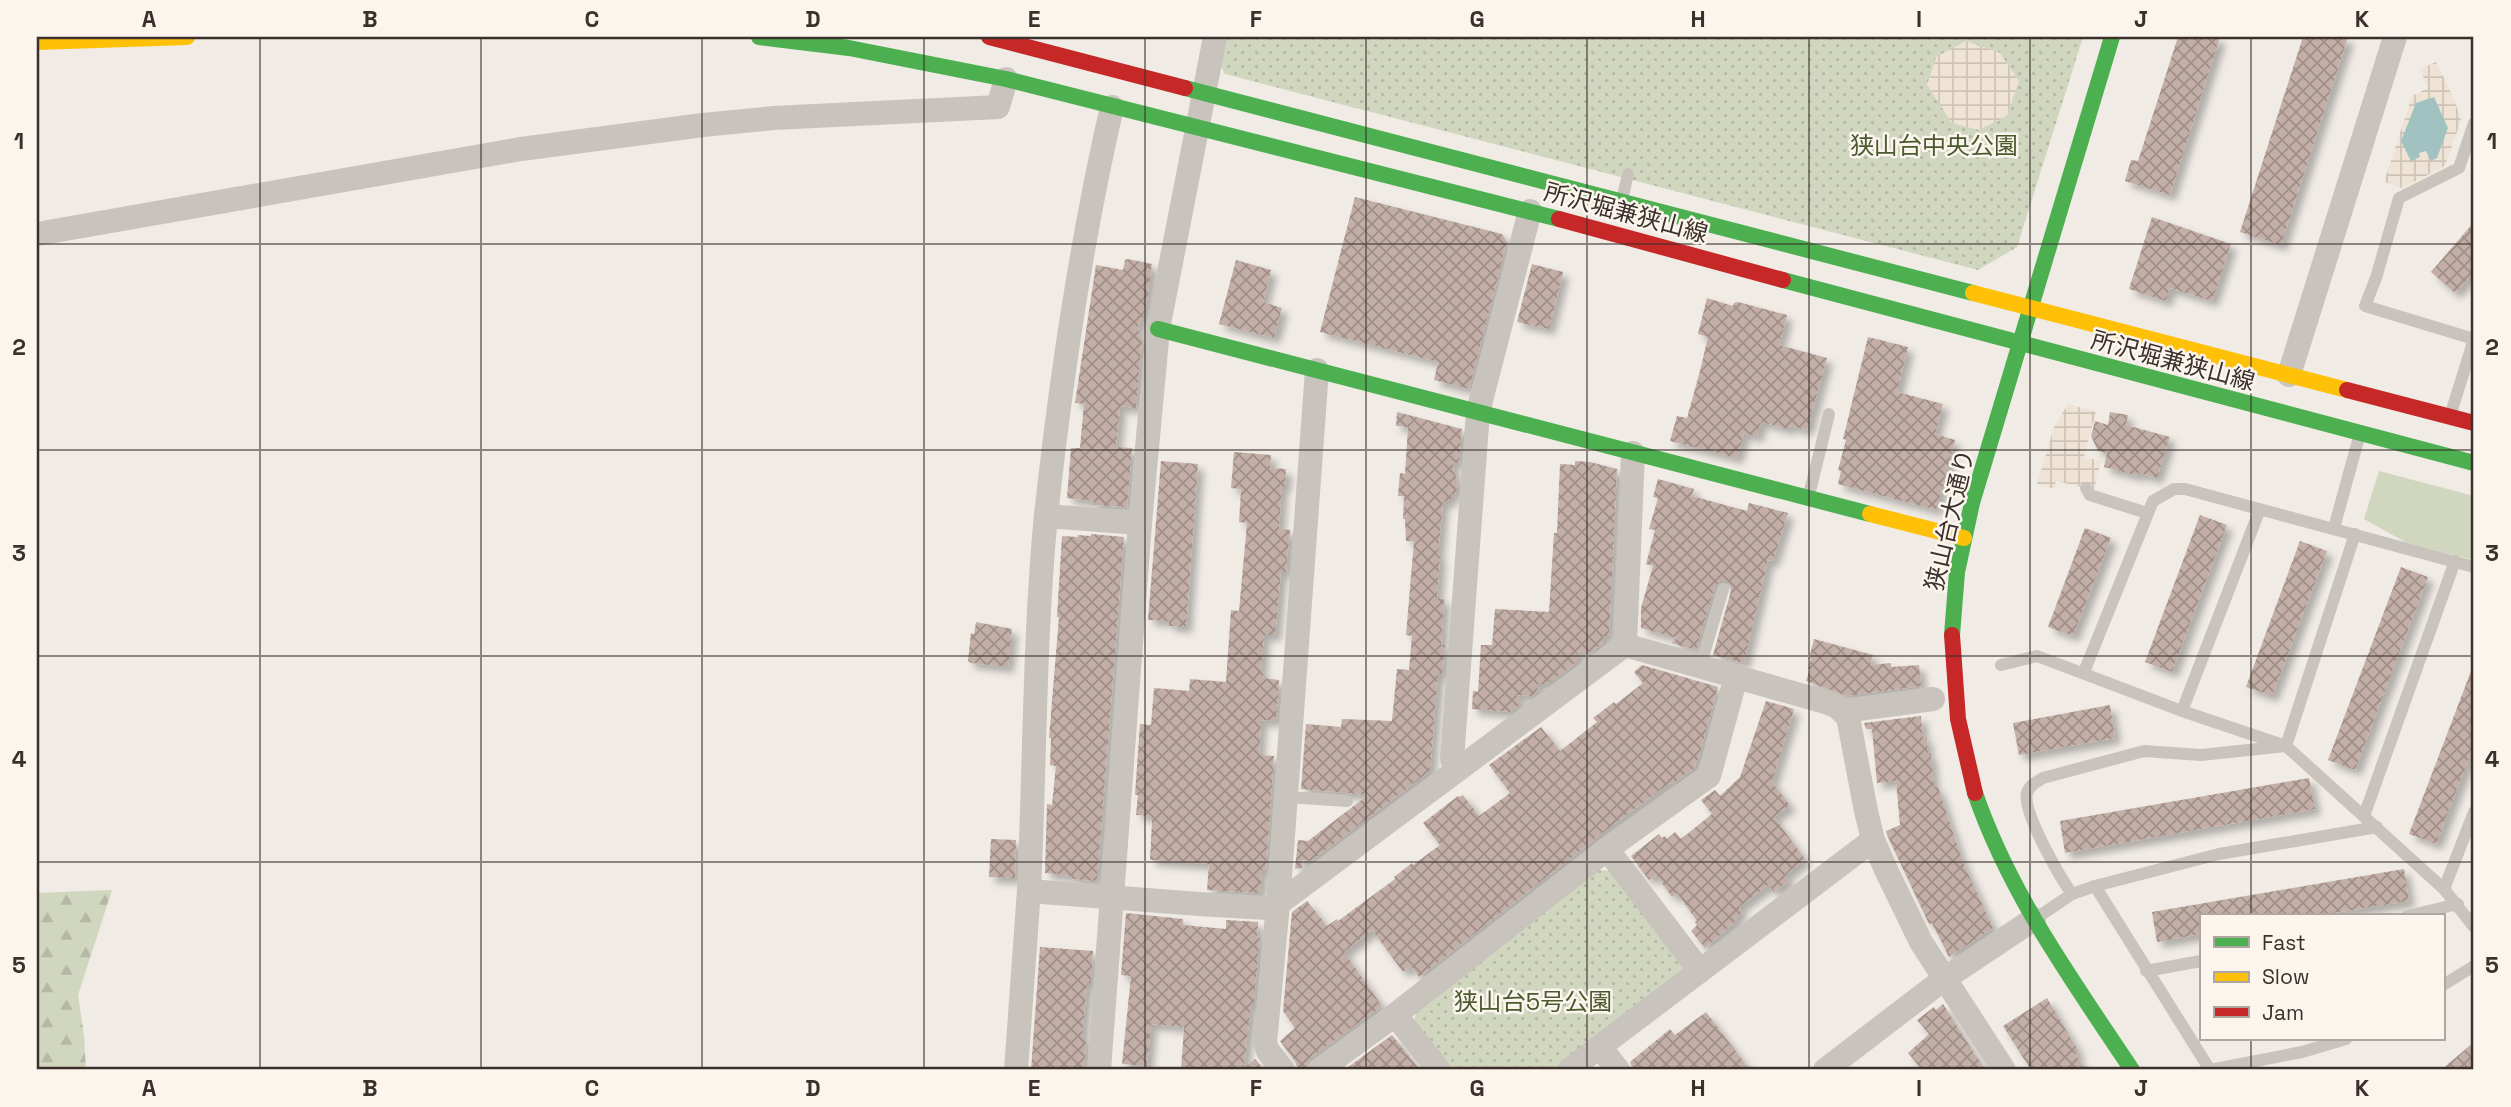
<svg xmlns="http://www.w3.org/2000/svg" width="2511" height="1107" font-family="'Space Grotesk','Noto Sans JP',sans-serif">
<style>
.grass{fill:#d1d6bf}
.forest{fill:url(#forest-firs)}
.park{fill:url(#park-dots)}
.plaza{fill:url(#plaza-grid)}
.water{fill:#a1c2c1}
.building{fill:url(#building-cross-hatch);filter:url(#shadow)}
.lines{fill:none;stroke-linecap:round;stroke-linejoin:round}
.lane{stroke:#c9c3be;stroke-width:12}
.street{stroke:#c9c3be;stroke-width:24}
.fast{stroke:#4caf50;stroke-width:16}
.slow{stroke:#ffc107;stroke-width:16}
.jam{stroke:#c62828;stroke-width:16}
.grid{fill:none;stroke:#3b302b;stroke-width:2;stroke-opacity:0.55}
.labels{text-anchor:middle;stroke-width:5;stroke-linejoin:round;paint-order:stroke}
.park-label{font-size:24px;fill:#4a5a2e;stroke:#fbf5ee}
.street-label{font-size:24px;fill:#3b302b;stroke:#fbf5ee}
.neatline{fill:none;stroke:#3b302b;stroke-width:2.5}
.grid-label{font-size:23px;text-anchor:middle;font-weight:bold;fill:#3b302b}
</style>
<defs>
<pattern id="forest-firs" width="22" height="20" patternUnits="userSpaceOnUse" patternTransform="scale(1.75)"><rect width="22" height="20" fill="#d1d6bf"/><path d="M5 1l3.5 6h-7zM16 11l3.5 6h-7z" fill="#b4b8a4"/></pattern>
<pattern id="park-dots" width="8" height="8" patternUnits="userSpaceOnUse" patternTransform="scale(1.75)"><rect width="8" height="8" fill="#d1d6bf"/><path d="M2 2h.1M6 6h.1" fill="none" stroke="#b4b8a4" stroke-width="1.8" stroke-linecap="round"/></pattern>
<pattern id="plaza-grid" width="8" height="8" patternUnits="userSpaceOnUse" patternTransform="scale(1.75)"><rect width="8" height="8" fill="#eee3d5"/><path d="M0 4h8M4 0v8" fill="none" stroke="#cdc3b7"/></pattern>
<pattern id="building-cross-hatch" width="8" height="8" patternUnits="userSpaceOnUse" patternTransform="scale(1.75)"><rect width="8" height="8" fill="#c3afa7"/><path d="M0 0l8 8M0 8l8-8" fill="none" stroke="#a08f88"/></pattern>
<filter id="shadow"><feDropShadow dx="6" dy="6" stdDeviation="3.5" flood-color="#0004"/></filter>
</defs>
<rect width="100%" height="100%" fill="#f0ebe5"/>
<polygon class="grass" points="2379,471 2474,496 2474,560 2407,543 2364,519"/>
<polygon class="forest" points="112,890 78,995 84,1036 86,1070 37,1070 37,893"/>
<g class="park">
<polygon points="1225,37 2083,37 2017,247 1978,270 1225,74 1220,65"/>
<polygon points="1597,870 1613,871 1683,961 1682,971 1554,1070 1451,1070 1413,1022 1420,1005"/>
</g>
<g class="plaza">
<polygon points="1966,41 2000,53 2019,81 2007,116 1979,130 1952,123 1927,85 1936,57"/>
<polygon points="2436,62 2454,99 2461,120 2445,166 2402,188 2384,182 2412,96 2428,88 2420,69"/>
<polygon points="2068,404 2096,412 2084,457 2101,461 2094,490 2056,481 2054,489 2037,484 2054,427"/>
</g>
<polygon class="water" points="2434,97 2448,128 2437,158 2431,161 2426,151 2419,153 2420,157 2411,161 2401,141 2416,103"/>
<g class="building">
<polygon points="2178,37 2220,37 2170,195 2125,181 2131,160 2138,161"/>
<polygon points="2303,37 2348,37 2281,245 2240,232"/>
<polygon points="1355,197 1502,234 1507,242 1469,389 1434,380 1438,362 1320,332"/>
<polygon points="2152,217 2231,244 2212,301 2170,288 2166,301 2129,289"/>
<polygon points="2474,222 2474,272 2455,293 2431,272"/>
<polygon points="1128,259 1152,264 1145,314 1138,325 1139,334 1142,340 1136,408 1120,406 1116,447 1132,448 1127,507 1093,505 1094,501 1067,498 1071,448 1080,448 1084,404 1075,403 1096,265 1123,270 1125,260"/>
<polygon points="1236,260 1271,270 1263,302 1282,308 1274,338 1219,324"/>
<polygon points="1532,264 1563,272 1549,329 1517,322"/>
<polygon points="1707,298 1733,306 1734,303 1738,302 1787,315 1779,345 1827,358 1807,430 1790,426 1788,429 1761,422 1757,437 1744,433 1737,458 1670,441 1677,416 1687,418 1700,371 1708,337 1698,334"/>
<polygon points="1868,337 1908,347 1897,392 1943,404 1935,434 1955,440 1936,510 1838,484 1841,471 1838,470 1846,440 1843,439"/>
<polygon points="1397,412 1462,429 1459,463 1452,462 1458,485 1455,494 1451,494 1451,501 1443,501 1438,556 1440,556 1437,598 1444,599 1441,645 1445,645 1442,675 1438,674 1430,771 1311,861 1302,860 1302,868 1295,869 1298,840 1308,841 1368,795 1301,789 1306,724 1341,727 1342,719 1392,721 1397,669 1409,670 1412,636 1406,635 1414,541 1406,541 1405,519 1403,519 1404,496 1398,496 1400,473 1405,474 1408,427 1396,426"/>
<polygon points="2110,412 2128,415 2126,425 2170,437 2157,478 2138,473 2138,476 2104,467 2107,453 2098,451 2091,436 2095,421 2108,425"/>
<polygon points="1234,452 1271,455 1270,468 1286,469 1285,486 1282,486 1279,529 1290,530 1286,572 1281,572 1275,635 1264,635 1261,672 1264,673 1263,678 1279,680 1276,721 1261,720 1259,755 1274,756 1266,870 1262,869 1260,893 1207,890 1209,864 1150,860 1152,821 1150,820 1151,816 1136,815 1138,795 1135,795 1140,724 1151,725 1154,688 1189,691 1190,679 1226,682 1231,610 1239,611 1247,523 1239,522 1241,489 1231,488"/>
<polygon points="1161,461 1198,464 1186,627 1169,626 1169,621 1148,620"/>
<polygon points="1575,461 1590,462 1617,469 1609,636 1603,636 1603,643 1591,652 1576,651 1581,659 1553,680 1550,680 1547,684 1538,684 1537,692 1532,696 1516,695 1522,703 1510,712 1472,709 1473,691 1478,692 1481,645 1492,645 1495,609 1549,612 1554,533 1557,533 1560,464 1575,465"/>
<polygon points="1658,479 1694,489 1692,496 1747,511 1749,503 1788,513 1773,561 1768,560 1744,663 1713,655 1731,591 1731,586 1726,581 1720,581 1715,586 1696,650 1671,643 1677,638 1641,628 1641,608 1653,566 1646,564 1655,530 1649,529 1658,498 1653,497"/>
<polygon points="2200,515 2227,525 2172,672 2145,662"/>
<polygon points="2085,528 2111,538 2073,636 2048,627"/>
<polygon points="1091,534 1124,537 1097,881 1072,879 1072,876 1045,873 1047,804 1052,805 1056,766 1050,765 1051,738 1049,738 1059,617 1057,617 1062,536 1078,537 1078,535 1091,536"/>
<polygon points="2300,541 2327,551 2272,696 2246,687"/>
<polygon points="2401,567 2428,577 2355,770 2328,760"/>
<polygon points="976,622 1012,629 1008,667 971,663 968,661 971,633 974,634"/>
<polygon points="1814,639 1873,655 1870,665 1891,663 1891,667 1919,665 1921,686 1847,696 1806,681 1810,669 1808,669 1811,659 1809,659"/>
<polygon points="1642,665 1718,687 1698,760 1695,763 1696,767 1672,784 1670,783 1609,828 1419,977 1411,966 1403,972 1372,930 1344,952 1382,1006 1310,1058 1304,1070 1298,1070 1295,1061 1280,1041 1295,1028 1283,1011 1292,912 1307,901 1327,926 1337,919 1338,921 1395,879 1394,877 1412,863 1413,865 1440,845 1423,823 1458,796 1459,797 1463,795 1479,816 1510,793 1489,765 1541,727 1560,751 1597,722 1593,718 1614,702 1616,704 1643,683 1634,672"/>
<polygon points="2473,666 2474,745 2436,844 2409,834"/>
<polygon points="1766,701 1794,709 1772,782 1790,805 1774,817 1805,859 1789,872 1785,876 1789,881 1774,892 1768,885 1739,907 1742,913 1735,918 1737,920 1705,948 1691,931 1697,925 1695,922 1697,921 1677,893 1672,897 1656,875 1649,880 1631,856 1659,834 1662,838 1665,836 1667,839 1675,832 1681,839 1712,814 1701,800 1715,790 1720,796 1740,777"/>
<polygon points="2110,705 2115,738 2019,755 2013,723"/>
<polygon points="1921,716 1923,738 1927,737 1928,754 1931,754 1934,787 1938,787 1962,860 1993,928 1949,957 1932,923 1929,924 1887,835 1886,831 1900,825 1896,781 1877,783 1872,729 1866,729 1864,723"/>
<polygon points="2309,778 2315,809 2065,853 2060,821"/>
<polygon points="991,839 1016,840 1015,878 989,877"/>
<polygon points="2404,869 2409,901 2314,916 2201,916 2201,934 2157,942 2152,912"/>
<polygon points="1126,913 1183,919 1183,925 1226,929 1226,920 1258,922 1257,939 1260,937 1255,989 1254,1003 1251,1003 1244,1067 1255,1059 1264,1070 1181,1070 1184,1027 1151,1024 1147,1066 1122,1064 1131,976 1121,975"/>
<polygon points="1040,947 1093,951 1091,983 1087,983 1082,1038 1086,1038 1084,1070 1031,1070"/>
<polygon points="2047,998 2079,1052 2075,1054 2086,1070 2063,1070 2061,1067 2056,1070 2031,1070 2003,1026"/>
<polygon points="1943,1004 1972,1050 1986,1070 1922,1070 1908,1053 1929,1034 1917,1020 1934,1007 1936,1010"/>
<polygon points="1706,1012 1750,1070 1633,1070 1630,1062 1670,1029 1675,1035"/>
<polygon points="1392,1035 1420,1070 1344,1070"/>
<polygon points="2474,1042 2474,1070 2441,1070"/>
</g>
<g class="lines">
<g class="lane">
<polyline points="1622,200 1628,174"/>
<polyline points="2474,339 2365,306 2376,278 2399,198 2459,168 2474,123"/>
<polyline points="2451,413 2474,339"/>
<polyline points="2086,488 2090,495 2147,513"/>
<polyline points="1809,495 1829,414"/>
<polyline points="2334,528 2359,437"/>
<polyline points="2001,665 2037,656 2182,711 2286,746 2444,889 2474,927"/>
<polyline points="1700,667 1723,589"/>
<polyline points="2084,672 2153,501 2174,489 2185,489 2474,567"/>
<polyline points="2182,711 2260,509"/>
<polyline points="1286,797 1347,801"/>
<polyline points="2364,816 2455,561"/>
<polyline points="2095,886 2219,854 2377,827"/>
<polyline points="2444,889 2474,812"/>
<path d="M2072,894C2060,877 2022,812 2027,793C2029,785 2037,782 2043,778L2144,751L2201,755L2286,746L2355,534"/>
<polyline points="2407,916 2458,904"/>
<polyline points="2035,919 2072,894 2095,886 2210,1070"/>
<polyline points="2146,971 2201,961"/>
<polyline points="2443,985 2474,966"/>
<polyline points="2210,1070 2302,1052 2346,1039"/>
</g>
<g class="street">
<polyline points="37,234 521,149 703,125 774,118 998,107 1006,79"/>
<polyline points="2289,375 2395,37"/>
<polyline points="1046,516 1140,523"/>
<polyline points="1625,645 1633,453"/>
<polyline points="1843,711 1933,699"/>
<polyline points="1456,770 1452,759 1478,412 1530,211"/>
<polyline points="1607,849 1700,971"/>
<polyline points="1029,891 1199,904 1267,908 1278,904 1625,645 1825,702 1836,706 1848,717 1866,811 1873,840 1887,872 1921,942 2004,1070"/>
<polyline points="1395,1015 1439,1070"/>
<polyline points="1600,1047 1618,1070"/>
<path d="M1016,1070C1020,1010 1025,950 1029,890C1035,765 1034,639 1046,515C1061,378 1081,241 1112,107"/>
<polyline points="1099,1070 1140,523 1158,329 1215,37"/>
<polyline points="1283,1070 1268,1051 1265,1043 1278,904 1317,370"/>
<polyline points="1319,1070 1395,1015 1607,849 1709,776 1736,677"/>
<polyline points="1569,1070 1873,840"/>
<polyline points="1825,1070 1944,979 2034,919"/>
</g>
<g class="fast">
<polyline points="759,37 849,48 1006,79 1559,219"/>
<polyline points="1185,88 1973,293"/>
<polyline points="1783,280 2474,463"/>
<polyline points="1158,329 1870,514"/>
<polyline points="1952,635 1957,572 1972,503 2112,37"/>
<path d="M1975,793C2010,895 2073,981 2132,1070"/>
</g>
<g class="slow">
<polyline points="37,42 187,37"/>
<polyline points="1973,293 2347,390"/>
<polyline points="1870,514 1964,538"/>
</g>
<g class="jam">
<polyline points="989,37 1185,88"/>
<polyline points="1559,219 1783,280"/>
<polyline points="2347,390 2474,423"/>
<polyline points="1952,635 1958,719 1975,793"/>
</g>
</g>
<path class="grid" d="M260,37V1070M481,37V1070M702,37V1070M924,37V1070M1145,37V1070M1366,37V1070M1587,37V1070M1809,37V1070M2030,37V1070M2251,37V916M37,244H2474M37,450H2474M37,656H2474M37,862H2474M2251,1039V1070"/>
<g class="labels">
<g class="park-label">
<text x="1934" y="154">狭山台中央公園</text>
<text x="1533" y="1010">狭山台5号公園</text>
</g>
<g class="street-label">
<text transform="translate(1626 213) rotate(15)" y="8">所沢堀兼狭山線</text>
<text transform="translate(2173 361) rotate(15)" y="8">所沢堀兼狭山線</text>
<text transform="translate(1950 520) rotate(-77)" y="8">狭山台大通り</text>
</g>
</g>
<rect width="2511" height="1107" fill="none" stroke="#fbf5ee" stroke-width="77"/>
<rect x="2200" y="914" width="245" height="126" fill="#fbf5ee" stroke="#aea6a0" stroke-width="2"/>
<rect x="2214" y="937" width="35" height="10" fill="#4caf50" stroke="#aea6a0" stroke-width="2"/>
<text x="2262" y="950" font-size="21" fill="#3b302b">Fast</text>
<rect x="2214" y="972" width="35" height="10" fill="#ffc107" stroke="#aea6a0" stroke-width="2"/>
<text x="2262" y="984" font-size="21" fill="#3b302b">Slow</text>
<rect x="2214" y="1007" width="35" height="10" fill="#c62828" stroke="#aea6a0" stroke-width="2"/>
<text x="2262" y="1020" font-size="21" fill="#3b302b">Jam</text>
<rect x="38" y="38" width="2434" height="1030" class="neatline"/>
<g class="grid-label">
<text x="149" y="27">A</text>
<text x="370" y="27">B</text>
<text x="592" y="27">C</text>
<text x="813" y="27">D</text>
<text x="1034" y="27">E</text>
<text x="1256" y="27">F</text>
<text x="1477" y="27">G</text>
<text x="1698" y="27">H</text>
<text x="1919" y="27">I</text>
<text x="2141" y="27">J</text>
<text x="2362" y="27">K</text>
<text x="19" y="149">1</text>
<text x="2492" y="149">1</text>
<text x="19" y="355">2</text>
<text x="2492" y="355">2</text>
<text x="19" y="561">3</text>
<text x="2492" y="561">3</text>
<text x="19" y="767">4</text>
<text x="2492" y="767">4</text>
<text x="19" y="973">5</text>
<text x="2492" y="973">5</text>
<text x="149" y="1096">A</text>
<text x="370" y="1096">B</text>
<text x="592" y="1096">C</text>
<text x="813" y="1096">D</text>
<text x="1034" y="1096">E</text>
<text x="1256" y="1096">F</text>
<text x="1477" y="1096">G</text>
<text x="1698" y="1096">H</text>
<text x="1919" y="1096">I</text>
<text x="2141" y="1096">J</text>
<text x="2362" y="1096">K</text>
</g>
</svg>
